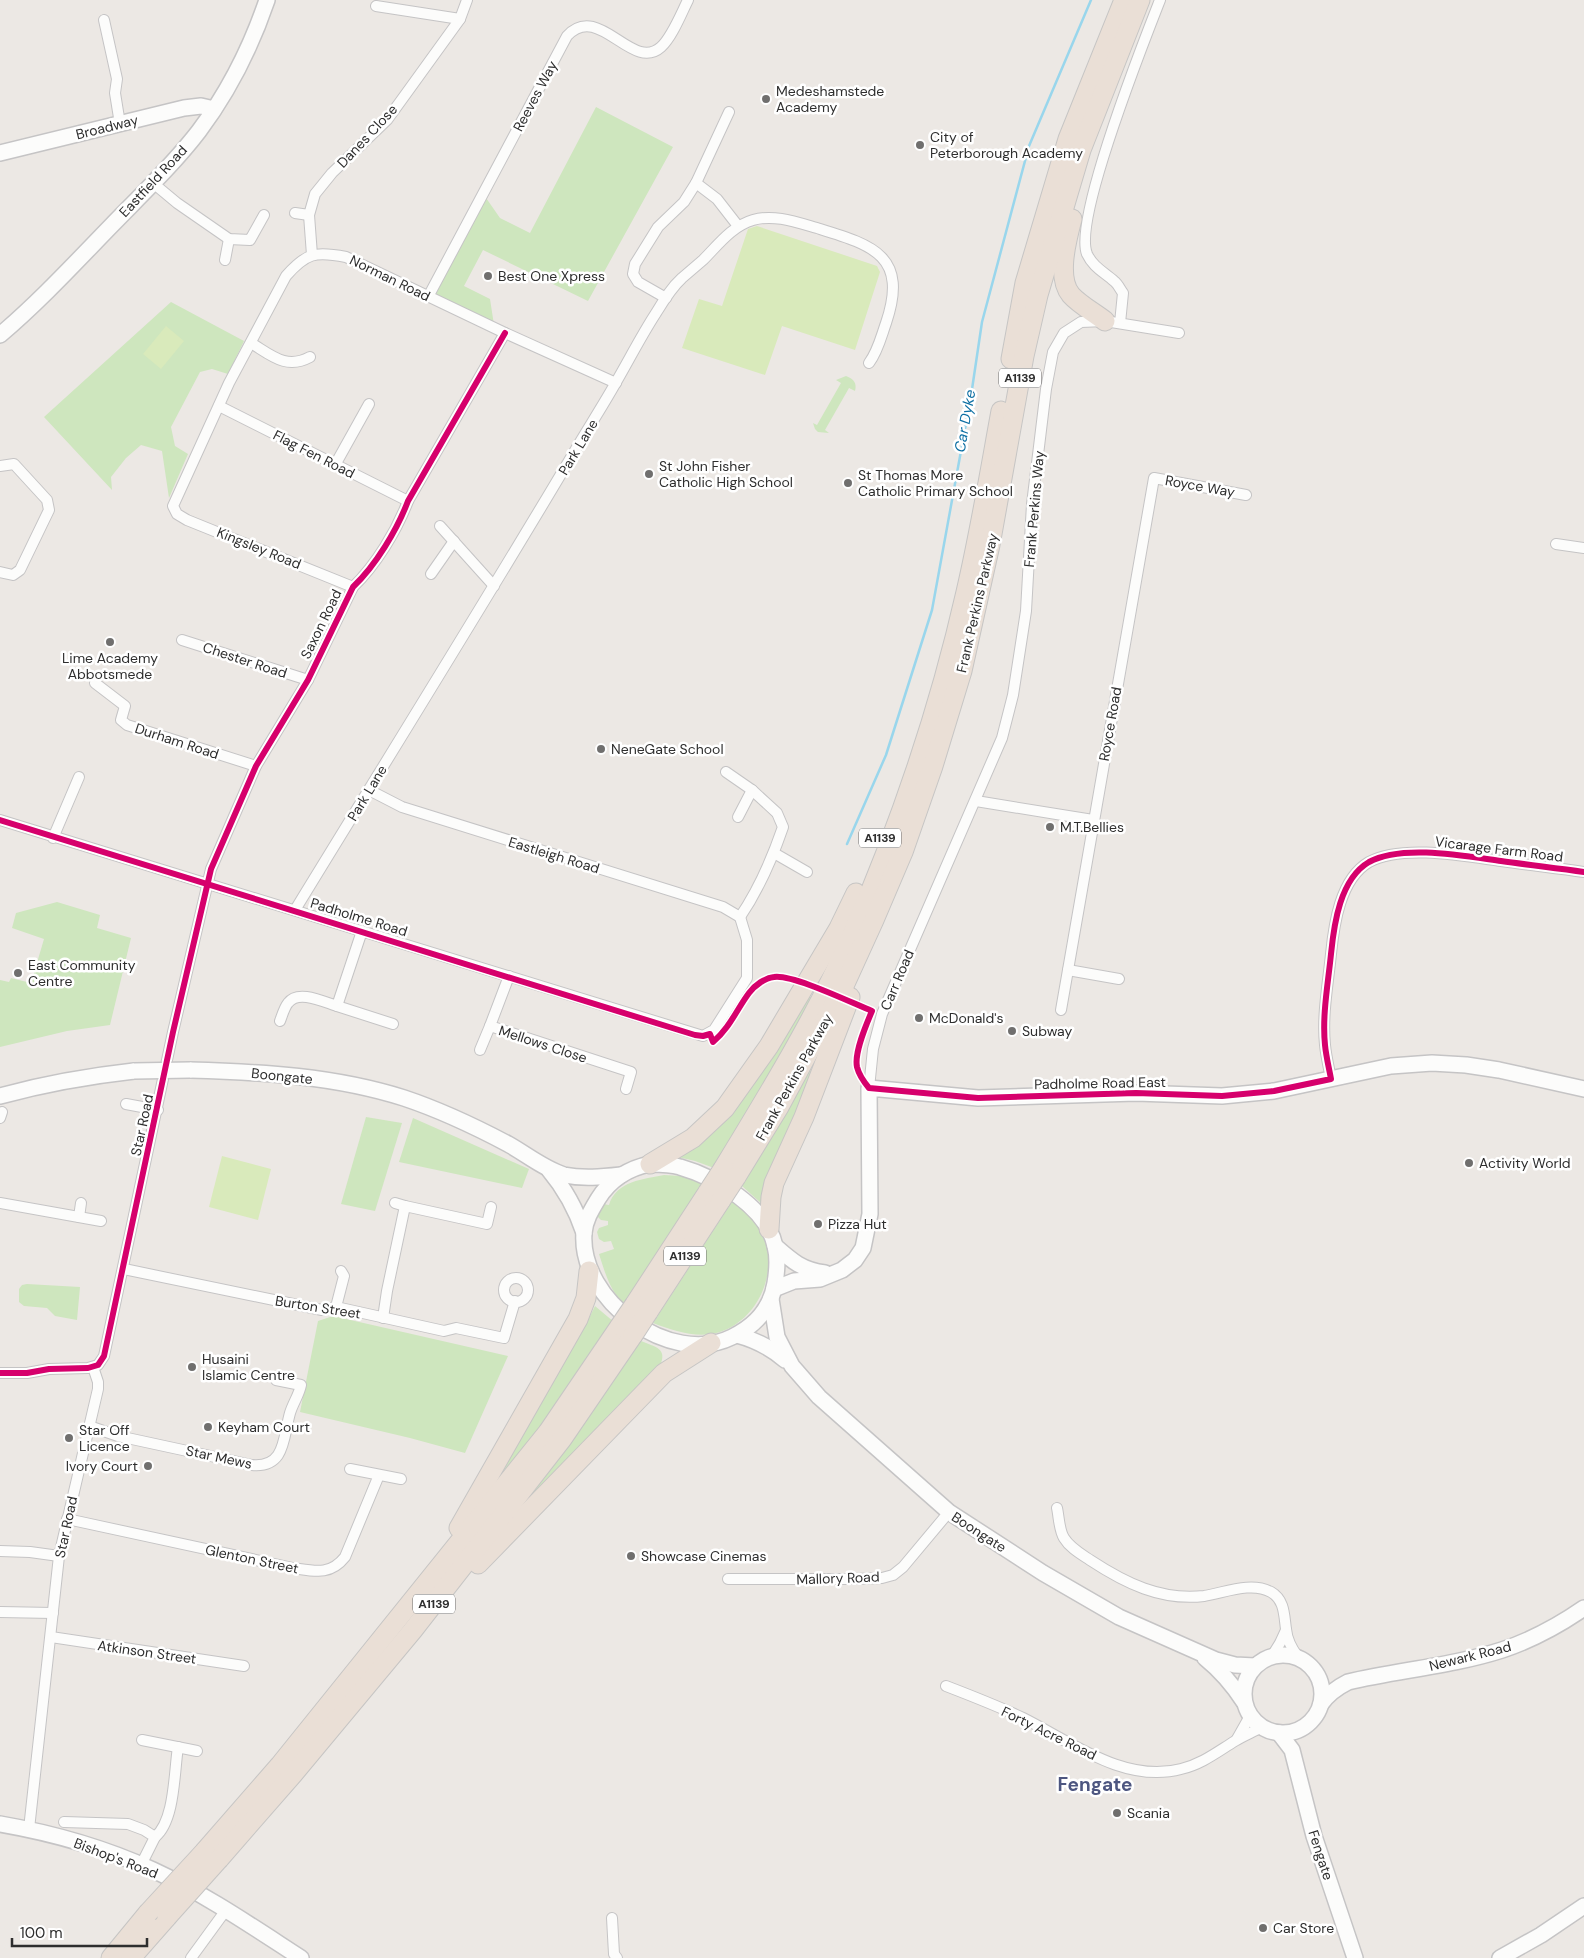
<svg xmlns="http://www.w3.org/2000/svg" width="1584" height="1958" font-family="'DM Sans',sans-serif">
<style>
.green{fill:#cee6be}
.pitch{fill:#d9eabb}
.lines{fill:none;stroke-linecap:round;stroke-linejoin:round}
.stream{stroke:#99d6ec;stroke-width:2.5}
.street-casing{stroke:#c5c4c5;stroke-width:12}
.secondary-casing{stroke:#c5c4c5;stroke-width:18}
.highway-casing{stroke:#c6c5c4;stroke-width:21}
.street{stroke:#fcfcfb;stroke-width:10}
.secondary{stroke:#fcfcfb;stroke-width:15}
.highway{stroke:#eadfd6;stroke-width:19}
.secondary-bridge-casing{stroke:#c5c4c5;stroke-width:18;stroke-linecap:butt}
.highway-bridge-casing{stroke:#c6c5c4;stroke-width:21;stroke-linecap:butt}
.secondary-bridge{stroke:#fcfcfb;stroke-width:15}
.highway-bridge{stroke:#eadfd6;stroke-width:19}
.cycleway-casing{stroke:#fff;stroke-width:9}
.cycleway{stroke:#d6006c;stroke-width:6}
.poi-dot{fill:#706f6e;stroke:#fff;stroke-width:2}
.labels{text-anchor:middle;stroke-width:5;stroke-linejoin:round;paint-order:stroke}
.shield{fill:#fff;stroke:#6d6d6d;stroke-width:1}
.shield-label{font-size:12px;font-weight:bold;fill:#2e2e2e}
.poi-label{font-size:14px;fill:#2e2e2e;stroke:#fff;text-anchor:start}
.street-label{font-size:14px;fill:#2e2e2e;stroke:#fff}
.water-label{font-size:15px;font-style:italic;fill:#0d6fa3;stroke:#fff}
.district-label{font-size:19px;font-weight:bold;fill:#4d5680;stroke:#fff}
</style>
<rect width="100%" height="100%" fill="#ece8e4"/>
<g class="green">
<polygon points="596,107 673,147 588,301 483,250 464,286 490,299 494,325 431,296 484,195 500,218 530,233"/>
<polygon points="171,302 244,341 228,374 212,369 200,372 171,427 175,446 188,454 169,498 162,451 141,445 126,458 111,477 112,490 44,417"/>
<path d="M846,376C854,379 857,383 855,391L849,388L825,430L829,433L818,432L815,429L813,423L817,425L841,383L836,380Z"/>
<polygon points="57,902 100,915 97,928 131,938 110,1025 67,1031 0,1047 0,980 9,982 11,978 31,983 44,939 12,928 16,913"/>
<polygon points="808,996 814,998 714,1168 695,1161 678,1157"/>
<polygon points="806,1069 814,1072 762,1204 742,1186"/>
<polygon points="366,1117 402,1123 375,1211 341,1204"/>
<polygon points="413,1118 529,1169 522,1188 399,1162"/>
<path d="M664,1175L682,1176L704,1184L625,1306C610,1291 605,1273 599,1254L614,1249L611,1241L604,1242L599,1239L597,1232L599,1228L608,1225V1221L601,1220L596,1215L603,1204L609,1205C616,1181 644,1179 664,1175Z"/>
<path d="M733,1200C743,1211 757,1221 763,1234C779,1271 759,1319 720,1332C698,1339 674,1331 653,1323Z"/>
<polygon points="27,1284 80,1287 77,1320 55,1316 47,1308 24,1306 19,1302 19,1289 22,1285"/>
<polygon points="595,1306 614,1322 502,1481 496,1477 586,1324"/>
<polygon points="333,1316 508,1356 465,1453 410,1438 300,1412 318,1321"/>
<path d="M641,1341C655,1347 668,1348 660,1366L535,1497L529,1492Z"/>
</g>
<g class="pitch">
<polygon points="757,226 877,266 880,272 855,350 782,326 765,375 682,348 699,299 722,306 748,229"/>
<polygon points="166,326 184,341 161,369 143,354"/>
<polygon points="222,1156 271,1169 258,1220 209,1207"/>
</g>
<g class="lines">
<polyline class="stream" points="847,844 886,755 932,610 971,396 982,322 1029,146 1091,0"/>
<defs>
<g id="street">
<polyline points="376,6 460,19"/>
<polyline points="104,20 117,79 115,93 120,124"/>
<polyline points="153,183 177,203 229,239 250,240 264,215"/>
<polyline points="696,183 717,199 738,226"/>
<polyline points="295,213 309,215"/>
<polyline points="312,255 309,215 315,194 332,173 387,120 460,19 467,0"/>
<polyline points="225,260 229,239"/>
<path d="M428,297L567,36C599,1 632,73 661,47C672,37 681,14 688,0"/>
<polyline points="666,298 638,282 633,274 635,264 658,227 684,202 696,183 729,112"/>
<path d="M1120,323L1123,293C1120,289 1118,284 1114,281C1104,272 1093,267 1087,254C1073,220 1144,41 1160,0"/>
<path d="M251,343C271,355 286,370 310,357"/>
<polyline points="219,406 408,501"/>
<polyline points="335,465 369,404"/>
<polyline points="0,466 14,464 47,500 49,510 20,570 13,575 0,572"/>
<polyline points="440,526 494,586"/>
<polyline points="1556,544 1584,548"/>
<polyline points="431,574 454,541"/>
<path d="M353,587L187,520L177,514L173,506L229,383L286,276C306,253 315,251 346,257L505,333L616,383"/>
<polyline points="182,640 308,680"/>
<polyline points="95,683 125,706 121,720 127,725 256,766"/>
<path d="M726,772L752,790L777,813L783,827C772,859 759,889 740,917"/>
<polyline points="369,790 402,807 723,907 740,917"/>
<polyline points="976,801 1093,820"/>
<polyline points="738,817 752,790"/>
<polyline points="0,820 703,1036 714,1030 747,978 747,940 740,917"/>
<polyline points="53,838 79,777"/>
<polyline points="774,853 807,872"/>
<path d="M295,910C388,758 482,607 573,454C587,430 602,407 615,384C629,360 641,336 656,313C664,300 671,288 682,278C689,272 696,266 703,260C718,245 732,226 753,220C774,214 796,222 817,228C872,245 909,255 886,323C881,337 878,351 869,363"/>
<polyline points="1068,970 1119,979"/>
<polyline points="509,976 490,1026 631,1072 626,1089"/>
<polyline points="337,1006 393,1024"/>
<polyline points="1061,1010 1154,478 1246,495"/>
<path d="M280,1021C282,1016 284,1008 288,1003C298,989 324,1002 337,1006L362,931"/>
<polyline points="480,1050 490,1026"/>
<path d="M1331,1079C1329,1068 1326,1056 1325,1045C1322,1015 1328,984 1331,954C1334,924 1340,879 1369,862C1402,844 1465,856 1501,861C1529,865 1556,868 1584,872"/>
<polyline points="869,1088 873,1049 882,1014 1002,738 1013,695 1026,611 1032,504 1046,389 1053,352 1064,333 1081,322 1105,321 1179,333"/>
<polyline points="126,1104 158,1110"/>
<polyline points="0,1118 2,1112"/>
<polyline points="0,1203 101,1221"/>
<polyline points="395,1203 405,1206"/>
<polyline points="79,1217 81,1203"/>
<polyline points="124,1269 322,1310 336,1307 444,1331 456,1328 504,1338 515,1301"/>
<circle cx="516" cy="1290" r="12"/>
<polyline points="336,1307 344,1276 341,1271"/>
<polyline points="383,1318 387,1291 405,1206 487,1224 491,1207"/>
<path d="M0,1373H27L49,1369L88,1368L98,1365L104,1356L173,1032L211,869L256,766L308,680L353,587C376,565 397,530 408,501L505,333"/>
<path d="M89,1426L118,1436L252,1465C286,1468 283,1437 290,1413C293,1403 299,1395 301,1385L276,1380"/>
<polyline points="350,1469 401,1479"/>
<path d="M1057,1508C1059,1517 1059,1530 1064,1538C1070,1548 1081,1554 1090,1560C1125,1583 1161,1601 1204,1596C1224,1593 1251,1581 1271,1592C1285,1600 1284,1616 1286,1629C1287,1640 1292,1649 1298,1657"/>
<path d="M67,1519L293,1568C314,1571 330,1576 345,1557L379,1475"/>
<polyline points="0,1551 30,1552 59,1556"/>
<polyline points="728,1579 854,1579 882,1578 893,1575 903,1567 949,1512"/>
<polyline points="0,1612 53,1613"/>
<polyline points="51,1637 244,1666"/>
<polyline points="1272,1656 1280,1643 1286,1630"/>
<path d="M946,1686C972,1696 998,1706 1023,1718C1071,1742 1125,1784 1181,1769C1202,1764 1217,1752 1235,1741C1243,1736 1253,1732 1262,1727"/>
<polyline points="1237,1739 1250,1716"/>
<polyline points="142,1740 197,1751"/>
<polyline points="64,1822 128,1824 144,1830 155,1837 141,1865"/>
<polyline points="29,1829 59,1556 98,1389 98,1382 93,1367"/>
<path d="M155,1837C175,1821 174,1772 178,1747"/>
<polyline points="612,1918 614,1954 617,1958"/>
<polyline points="191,1958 226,1910"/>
</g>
<g id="secondary">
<polyline points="0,153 184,108 201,106 214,109"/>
<path d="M0,335C40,301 75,263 111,226C141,195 173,165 199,131C229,91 251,47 267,0"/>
<path d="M190,1070C262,1072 335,1076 404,1098C440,1110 474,1126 508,1144C526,1154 544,1169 564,1175C583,1179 602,1177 621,1175"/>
<path d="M0,1096C44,1084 89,1076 134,1071"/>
<path d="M650,1164C660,1164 671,1164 680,1167C715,1177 767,1207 775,1246C778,1257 777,1271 775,1283C771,1308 755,1326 732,1337C670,1368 579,1300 584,1233C585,1220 592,1209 598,1199C610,1180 629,1168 650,1164Z"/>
<path d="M549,1170C565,1189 576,1209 584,1233"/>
<path d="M775,1246C792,1261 802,1270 825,1273"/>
<polyline points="774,1289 794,1281 820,1279 842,1270 855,1260 863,1248 870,1214 869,1088 978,1098 1136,1093 1222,1096 1274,1091 1391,1066 1432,1063 1466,1065 1499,1070 1584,1089"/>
<polyline points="771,1299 777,1337 792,1366 819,1397 949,1512 1043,1573 1119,1617 1216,1660 1235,1665 1255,1666"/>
<path d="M737,1335C756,1340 770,1347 785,1360"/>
<circle cx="1283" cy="1694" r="39"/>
<path d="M1205,1658C1221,1671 1233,1685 1244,1702"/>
<path d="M1321,1704C1328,1694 1336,1688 1348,1682C1399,1670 1452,1666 1502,1650C1532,1640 1558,1626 1584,1608"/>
<polyline points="1279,1733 1292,1750 1314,1836 1355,1958"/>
<path d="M0,1824C52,1833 105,1848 153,1870C205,1894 253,1927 301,1958"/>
<polyline points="1500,1958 1541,1935 1584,1906"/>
</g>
<g id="highway">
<path d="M1072,219C1067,239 1056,277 1071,295C1080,305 1095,313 1105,321"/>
<polyline points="1011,359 1025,283 1068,139 1124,0"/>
<polyline points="650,1164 693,1138 725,1108 769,1046 839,928 856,893"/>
<path d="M723,1169C768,1095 814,1020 850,940C899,828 939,711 966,592C980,532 990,471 1001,411"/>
<polyline points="736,1177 779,1107 843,988 874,920 903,852 933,766 962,671 990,545 1024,356 1038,295 1081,150 1140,0"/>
<polyline points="769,1229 771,1197 774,1183 804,1117 850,997"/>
<polyline points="635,1304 708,1192"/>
<polyline points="648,1312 721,1200"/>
<polyline points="459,1528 578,1319 586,1298 589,1271"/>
<polyline points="478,1564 664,1373 711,1343"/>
<polyline points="205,1851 280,1765 548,1432 620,1326"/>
<polyline points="219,1859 294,1773 413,1630 562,1439 633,1335"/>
<polyline points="111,1958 148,1913"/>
<polyline points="131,1958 167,1917"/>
</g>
</defs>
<use href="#street" class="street-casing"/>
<use href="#secondary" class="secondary-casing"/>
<use href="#highway" class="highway-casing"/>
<use href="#street" class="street"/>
<use href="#secondary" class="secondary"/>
<use href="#highway" class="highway"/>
<defs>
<polyline id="secondary-bridge" points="134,1071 190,1070"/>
<g id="highway-bridge">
<polyline points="708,1192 723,1169"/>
<polyline points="721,1200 736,1177"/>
<polyline points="620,1326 635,1304"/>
<polyline points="633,1335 648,1312"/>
<polyline points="148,1913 205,1851"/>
<polyline points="167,1917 219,1859"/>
</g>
</defs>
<use href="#secondary-bridge" class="secondary-bridge-casing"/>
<use href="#highway-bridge" class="highway-bridge-casing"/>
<use href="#secondary-bridge" class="secondary-bridge"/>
<use href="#highway-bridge" class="highway-bridge"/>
<defs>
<g id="cycleway">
<path d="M0,820L695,1035L703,1036L710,1034L713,1042C729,1029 737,1009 749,993C755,985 765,978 774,977C792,974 852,1003 872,1011C866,1025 854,1053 857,1067C859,1075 864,1082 869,1088L978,1098L1136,1093L1222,1096L1274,1091L1331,1079C1329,1068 1326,1056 1325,1045C1322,1015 1328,984 1331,954C1334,924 1340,879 1369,862C1402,844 1465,856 1501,861C1529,865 1556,868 1584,872"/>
<path d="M0,1373H27L49,1369L88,1368L98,1365L104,1356L173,1032L211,869L256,766L308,680L353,587C376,565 397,530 408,501L505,333"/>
</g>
</defs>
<use href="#cycleway" class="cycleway-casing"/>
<use href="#cycleway" class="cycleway"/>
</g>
<g class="poi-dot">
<circle cx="766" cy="99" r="5"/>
<circle cx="920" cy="145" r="5"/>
<circle cx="488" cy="276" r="5"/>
<circle cx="649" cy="474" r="5"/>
<circle cx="848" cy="483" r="5"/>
<circle cx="110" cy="642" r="5"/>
<circle cx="601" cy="749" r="5"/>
<circle cx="1050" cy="827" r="5"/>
<circle cx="18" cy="973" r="5"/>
<circle cx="919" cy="1018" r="5"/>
<circle cx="1012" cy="1031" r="5"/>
<circle cx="1469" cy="1163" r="5"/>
<circle cx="818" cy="1224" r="5"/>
<circle cx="192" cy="1367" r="5"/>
<circle cx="208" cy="1427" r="5"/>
<circle cx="69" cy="1438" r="5"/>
<circle cx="148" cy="1466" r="5"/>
<circle cx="631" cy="1556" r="5"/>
<circle cx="1117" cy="1813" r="5"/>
<circle cx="1263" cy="1928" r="5"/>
</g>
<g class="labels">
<g class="shield">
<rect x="999" y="368.5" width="42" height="19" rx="4"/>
<rect x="859" y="828.5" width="42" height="19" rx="4"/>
<rect x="664" y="1246.5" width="42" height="19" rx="4"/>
<rect x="413" y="1594.5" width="42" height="19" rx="4"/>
</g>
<g class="shield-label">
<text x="1020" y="382">A1139</text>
<text x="880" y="842">A1139</text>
<text x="685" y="1260">A1139</text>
<text x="434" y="1608">A1139</text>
</g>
<g class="poi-label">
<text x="776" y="96">Medeshamstede<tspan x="776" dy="16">Academy</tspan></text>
<text x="930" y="142">City of<tspan x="930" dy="16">Peterborough Academy</tspan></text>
<text x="498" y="281">Best One Xpress</text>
<text x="659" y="471">St John Fisher<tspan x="659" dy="16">Catholic High School</tspan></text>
<text x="858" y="480">St Thomas More<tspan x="858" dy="16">Catholic Primary School</tspan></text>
<text x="110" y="663" text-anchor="middle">Lime Academy<tspan x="110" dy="16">Abbotsmede</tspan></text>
<text x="611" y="754">NeneGate School</text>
<text x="1060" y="832">M.T.Bellies</text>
<text x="28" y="970">East Community<tspan x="28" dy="16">Centre</tspan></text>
<text x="929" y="1023">McDonald's</text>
<text x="1022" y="1036">Subway</text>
<text x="1479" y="1168">Activity World</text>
<text x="828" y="1229">Pizza Hut</text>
<text x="202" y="1364">Husaini<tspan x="202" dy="16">Islamic Centre</tspan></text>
<text x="218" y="1432">Keyham Court</text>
<text x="79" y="1435">Star Off<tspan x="79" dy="16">Licence</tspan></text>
<text x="138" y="1471" text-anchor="end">Ivory Court</text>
<text x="641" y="1561">Showcase Cinemas</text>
<text x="1127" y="1818">Scania</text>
<text x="1273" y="1933">Car Store</text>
</g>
<g class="street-label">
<text transform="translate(535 96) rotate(-62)" y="5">Reeves Way</text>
<text transform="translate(107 127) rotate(-14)" y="5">Broadway</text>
<text transform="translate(367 136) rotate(-47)" y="5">Danes Close</text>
<text transform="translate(153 181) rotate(-47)" y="5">Eastfield Road</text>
<text transform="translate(390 278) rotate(26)" y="5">Norman Road</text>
<text transform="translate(578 447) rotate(-59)" y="5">Park Lane</text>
<text transform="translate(314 454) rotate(27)" y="5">Flag Fen Road</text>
<text transform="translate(1200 486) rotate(10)" y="5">Royce Way</text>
<text transform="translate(1034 509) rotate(-85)" y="5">Frank Perkins Way</text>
<text transform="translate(259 548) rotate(22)" y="5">Kingsley Road</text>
<text transform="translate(977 603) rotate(-77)" y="5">Frank Perkins Parkway</text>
<text transform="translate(321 624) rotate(-64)" y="5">Saxon Road</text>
<text transform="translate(245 660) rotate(18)" y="5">Chester Road</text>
<text transform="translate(1110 724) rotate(-80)" y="5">Royce Road</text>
<text transform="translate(177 741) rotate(18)" y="5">Durham Road</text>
<text transform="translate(367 793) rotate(-59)" y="5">Park Lane</text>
<text transform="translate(1499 849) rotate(7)" y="5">Vicarage Farm Road</text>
<text transform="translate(554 855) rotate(17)" y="5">Eastleigh Road</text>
<text transform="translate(359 917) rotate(17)" y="5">Padholme Road</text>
<text transform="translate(897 980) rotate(-67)" y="5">Carr Road</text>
<text transform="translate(543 1044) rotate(18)" y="5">Mellows Close</text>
<text transform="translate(282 1076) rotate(6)" y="5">Boongate</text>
<text transform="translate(794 1077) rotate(-61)" y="5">Frank Perkins Parkway</text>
<text transform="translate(1100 1083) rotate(-1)" y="5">Padholme Road East</text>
<text transform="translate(142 1125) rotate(-78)" y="5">Star Road</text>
<text transform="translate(318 1307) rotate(9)" y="5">Burton Street</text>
<text transform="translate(219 1457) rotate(12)" y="5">Star Mews</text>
<text transform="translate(66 1527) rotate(-78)" y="5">Star Road</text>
<text transform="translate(979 1532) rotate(33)" y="5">Boongate</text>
<text transform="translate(252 1559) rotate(12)" y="5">Glenton Street</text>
<text transform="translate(838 1578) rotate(-2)" y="5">Mallory Road</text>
<text transform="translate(147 1652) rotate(8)" y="5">Atkinson Street</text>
<text transform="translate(1470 1656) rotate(-14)" y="5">Newark Road</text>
<text transform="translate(1049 1733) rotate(26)" y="5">Forty Acre Road</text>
<text transform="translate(1321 1855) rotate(72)" y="5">Fengate</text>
<text transform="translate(116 1858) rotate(21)" y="5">Bishop's Road</text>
</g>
<g class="water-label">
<text transform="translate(965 421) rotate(-80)" y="5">Car Dyke</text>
</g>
<g class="district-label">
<text x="1095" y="1791">Fengate</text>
</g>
</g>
<path d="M12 1938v8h135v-8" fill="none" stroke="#2e2e2e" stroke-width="2.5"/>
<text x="20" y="1938" font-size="15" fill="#2e2e2e" stroke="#ffffff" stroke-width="4" paint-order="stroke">100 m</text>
</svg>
